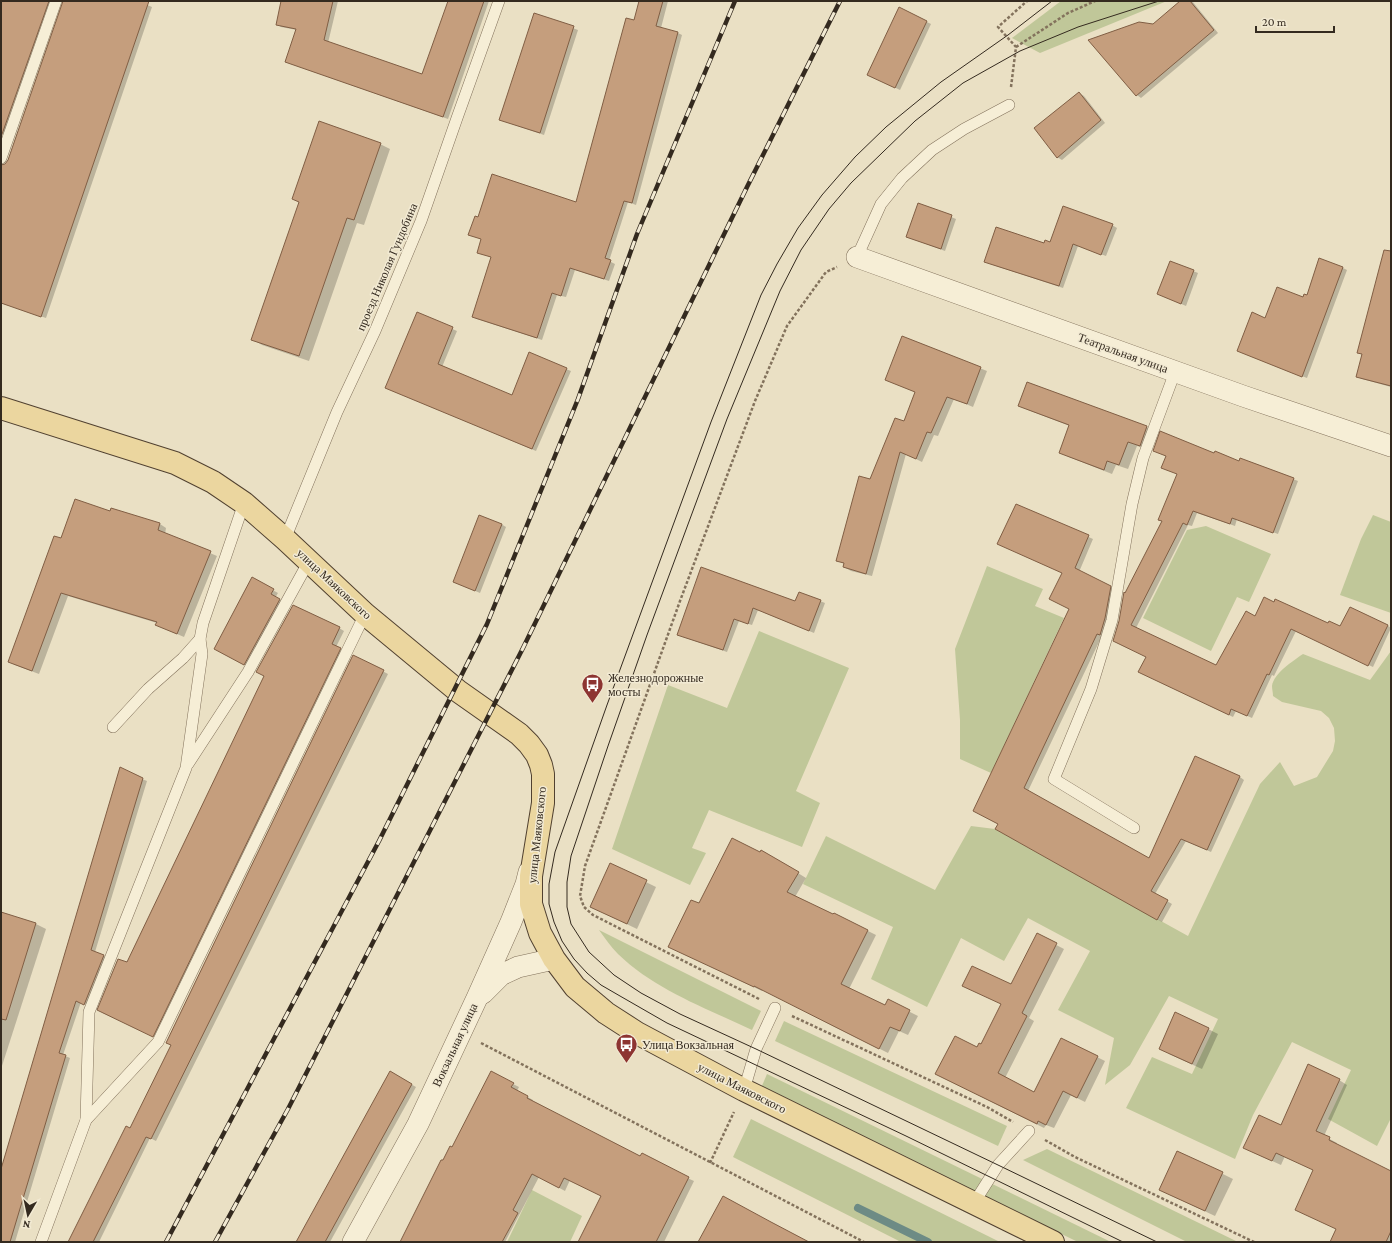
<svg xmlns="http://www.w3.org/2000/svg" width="1392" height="1243" font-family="'Crimson Pro',serif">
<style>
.green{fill:#c0c799}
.shadow{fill:#0003}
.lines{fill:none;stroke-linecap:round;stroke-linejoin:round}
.stream{stroke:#6d8b85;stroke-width:8}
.building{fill:#c59e7d;stroke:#805e44}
.lane-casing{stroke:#83725c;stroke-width:12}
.street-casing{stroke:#83725c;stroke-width:22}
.primary-casing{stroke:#514130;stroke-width:24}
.path{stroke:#83725c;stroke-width:2.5;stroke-dasharray:3 2;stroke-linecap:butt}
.lane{stroke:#f6eed6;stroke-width:11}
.street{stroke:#f6eed6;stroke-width:21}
.primary{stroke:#ebd69f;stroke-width:22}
.tram{stroke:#342a1f;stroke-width:1}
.rail-casing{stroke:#342a1f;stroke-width:4.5}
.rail{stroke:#f2ead3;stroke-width:3;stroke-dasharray:9;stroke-linecap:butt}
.labels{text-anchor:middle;stroke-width:3;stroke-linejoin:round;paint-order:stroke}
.street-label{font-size:12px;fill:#342a1f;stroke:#f2ead3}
.poi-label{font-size:12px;fill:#342a1f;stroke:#f2ead3;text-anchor:start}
</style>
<rect width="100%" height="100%" fill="#eae0c4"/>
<g class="green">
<polygon points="1061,1 1167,1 1040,53 1012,38"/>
<polygon points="1373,515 1391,522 1391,613 1340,595 1361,539"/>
<polygon points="1206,526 1271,554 1249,602 1237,597 1211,651 1143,618 1187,530"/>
<polygon points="987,566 1043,589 1035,606 1064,618 991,773 960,759 960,720 955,649"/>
<polygon points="759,631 849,668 796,791 820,803 802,847 709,810 692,848 706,853 690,885 612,849 668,685 727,708"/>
<path d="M1391,651V1118L1377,1146L1328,1119L1351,1070L1292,1042L1253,1115L1235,1159L1126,1108L1152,1057L1192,1074L1218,1019L1169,996L1130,1065L1105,1085L1114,1038L1058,1010L1090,951L1028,918L1004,961L961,938L927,1007L871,979L893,927L803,884L826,836L935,890L971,826L995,829L1188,936L1260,784L1280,762L1294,786L1317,777L1333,751L1335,741L1334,728L1329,718L1321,711L1282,702L1273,696C1273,693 1272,689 1272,686C1274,673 1293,661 1303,654L1370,680Z"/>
<path d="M599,930L761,1011L752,1030C706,1008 655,990 618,954C611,947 605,938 599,930Z"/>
<polygon points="784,1021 1007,1126 998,1146 775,1041"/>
<polygon points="767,1074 1111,1242 1078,1242 761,1088"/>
<polygon points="751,1119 1000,1242 901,1242 733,1157"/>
<polygon points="1047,1149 1238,1242 1187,1242 1023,1160"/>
<polygon points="532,1190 582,1216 570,1242 507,1242"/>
</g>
<g class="shadow">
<polygon points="1,1 54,1 7,136 1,134"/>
<polygon points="64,1 138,1 152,7 46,318 1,303 1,177 6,179"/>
<polygon points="282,1 338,1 328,43 423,76 449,1 489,1 448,119 286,62 297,30 281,27 277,24"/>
<polygon points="640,1 668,1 661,28 678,33 682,35 636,205 628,202 609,261 615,264 609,281 575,270 566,297 557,295 542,340 477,319 473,317 492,258 478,252 482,239 470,235 577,203"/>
<polygon points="1181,1 1192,1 1218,33 1141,98 1137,95 1153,25"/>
<polygon points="900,9 931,24 900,90 873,77"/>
<polygon points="535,14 578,30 544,135 500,120"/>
<polygon points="1079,93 1084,96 1105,123 1062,160 1057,157"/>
<polygon points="380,144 390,149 364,225 357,223 309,361 262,345 252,339 300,202 293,199"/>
<polygon points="919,204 956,219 945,251 907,237"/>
<polygon points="1112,225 1117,228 1106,256 1078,246 1063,288 990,264 1044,245"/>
<polygon points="1171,262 1198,273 1186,306 1163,296"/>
<polygon points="1391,264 1391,387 1362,379 1357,376 1363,355 1358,352"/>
<polygon points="1343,268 1347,270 1307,378 1238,351 1266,319 1307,297"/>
<polygon points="418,314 457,331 442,367 512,396 566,369 571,371 536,451 391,390"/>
<polygon points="903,337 987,371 973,407 954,399 938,436 934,435 922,462 906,454 872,576 851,571 844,567 845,564 837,560 870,480 904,423 916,392 887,380"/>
<polygon points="1028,383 1147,427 1155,432 1149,450 1137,446 1128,469 1116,465 1112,474 1069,457 1060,452 1070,426 1028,410 1019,405"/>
<polygon points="1215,454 1293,479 1298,481 1278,534 1237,519 1235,526 1197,513 1192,526 1188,525 1136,628 1217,667 1255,618 1328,625 1341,628 1387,625 1391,628 1373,667 1296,631 1274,676 1272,675 1252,718 1236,711 1233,717 1144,674 1147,657 1119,643 1126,594 1163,522 1178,474 1167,470"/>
<polygon points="1017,505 1093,539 1079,572 1115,589 1109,621 1028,791 1149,859 1240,777 1244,780 1211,852 1186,841 1155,894 1172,904 1162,922 996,828 999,823 1070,608 1063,573"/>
<polygon points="112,509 160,524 166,528 165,534 217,556 184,637 163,628 157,623 68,596 39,674 15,665 9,661 111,512"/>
<polygon points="501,524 506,527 480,593 454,582"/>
<polygon points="702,569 796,602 820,601 825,603 814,633 758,610 752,625 739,621 727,652 683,637"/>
<polygon points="252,579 278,593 275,598 284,602 249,667 215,649"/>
<polygon points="339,628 344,631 336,647 345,652 158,1038 103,1013 127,964"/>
<polygon points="354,656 388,674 156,1141 150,1138 99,1242 69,1242 131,1129 172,1045"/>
<polygon points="142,779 147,781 95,952 108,958 89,1006 81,1002 63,1055 70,1058 15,1242 1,1242 1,1173"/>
<polygon points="762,851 806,878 795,897 833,915 834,914 876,935 849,989 886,1006 888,1001 918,1016 908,1035 899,1031 888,1053 763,990 762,991 678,951 699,905 760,854"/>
<polygon points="611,865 656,887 637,929 591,907"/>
<polygon points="1,913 36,924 46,929 1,1069"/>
<polygon points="1037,935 1064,949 1029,1018 1034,1021 1005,1078 1035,1093 1097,1057 1105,1061 1085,1102 1071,1095 1054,1128 1046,1125 1044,1128 944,1078 981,1045"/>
<polygon points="1208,1029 1218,1034 1202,1069 1169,1054"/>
<polygon points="391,1073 416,1087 330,1242 297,1242"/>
<polygon points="1339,1080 1347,1085 1324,1136 1337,1143 1336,1145 1391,1173 1391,1242 1331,1242 1337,1229 1314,1170 1285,1156 1281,1165 1252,1152 1281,1126"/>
<polygon points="513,1084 519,1087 517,1091 533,1100 532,1102 641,1157 694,1181 664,1242 579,1242 602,1196 570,1180 565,1191 539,1177 505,1242 401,1242 443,1162 453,1148"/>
<polygon points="1178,1152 1233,1179 1215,1216 1170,1195"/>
</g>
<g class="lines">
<polyline class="stream" points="858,1208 928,1242"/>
</g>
<g class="building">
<polygon points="1,1 49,1 1,137"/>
<polygon points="63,1 149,1 41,317 1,303 1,165 5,164 8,160"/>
<polygon points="281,1 333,1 324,40 422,74 448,1 484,1 443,117 285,62 296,29 276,25"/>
<polygon points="639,1 663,1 656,26 678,32 632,203 624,201 605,258 611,260 604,279 570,268 561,296 552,293 537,338 472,317 491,257 477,253 481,239 468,235 475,216 478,217 492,174 576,202 626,18 634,20"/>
<polygon points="1180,1 1190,1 1214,30 1136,96 1088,40 1139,22 1153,24"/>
<polygon points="899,7 927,21 895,88 867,75"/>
<polygon points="534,13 574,26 540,133 499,120"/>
<polygon points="1079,92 1101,120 1057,158 1034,128"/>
<polygon points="319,121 381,143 354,220 347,218 299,356 251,340 299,202 292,199"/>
<polygon points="918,203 952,215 941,249 906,237"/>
<polygon points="1063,206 1113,224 1101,255 1073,244 1059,286 984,262 996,227 1044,243 1045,240 1050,242"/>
<polygon points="1384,250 1391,251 1391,386 1356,377 1362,354 1357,353"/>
<polygon points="1319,258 1343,267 1302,377 1237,351 1252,312 1265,318 1277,287 1303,297 1304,294 1307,295"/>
<polygon points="1170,261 1194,270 1181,304 1157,294"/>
<polygon points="417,312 453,327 438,364 512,395 529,352 567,368 532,449 385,388"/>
<polygon points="902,336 981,367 967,404 947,397 931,433 927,432 916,459 900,452 866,574 843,567 844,563 836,561 859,476 870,479 895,418 904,421 915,392 885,380"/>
<polygon points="1027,382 1147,426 1140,446 1128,442 1119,465 1107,461 1104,470 1059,453 1069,425 1018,406"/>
<polygon points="1160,431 1214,453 1215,451 1239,461 1240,458 1294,478 1273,533 1232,518 1230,524 1193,511 1187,525 1183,523 1131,625 1216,665 1246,611 1255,616 1264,597 1274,602 1275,599 1328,623 1329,621 1340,626 1350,607 1388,625 1368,666 1291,629 1269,675 1267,674 1247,716 1231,709 1229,715 1138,672 1146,657 1113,641 1119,621 1124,592 1125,593 1162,521 1158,520 1177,474 1161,468 1166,456 1153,451"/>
<polygon points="75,499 110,511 111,508 160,523 158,530 211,551 177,634 155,625 157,622 61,593 32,671 8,662 54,536 61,538"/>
<polygon points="1016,504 1089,535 1075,568 1111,586 1105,618 1100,635 1097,634 1024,788 1149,858 1195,756 1240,776 1207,850 1181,839 1151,891 1168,900 1157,920 995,829 998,824 973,811 1069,609 1049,599 1062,573 997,544"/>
<polygon points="479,515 502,524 475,591 453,582"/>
<polygon points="701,567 795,601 799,592 821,600 809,631 753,608 748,624 734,619 723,650 677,635"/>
<polygon points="252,577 274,589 271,594 280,599 244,665 214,649"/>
<polygon points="293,605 340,627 332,644 341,648 153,1037 97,1010 118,959 127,962 264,676 256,672"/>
<polygon points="353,655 384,670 151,1139 146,1137 93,1242 68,1242 126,1126 130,1128 171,1045 166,1043"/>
<polygon points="120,767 143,778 91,950 104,955 84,1005 76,1001 59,1053 66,1055 10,1242 1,1242 1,1169"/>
<polygon points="732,838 760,852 761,850 799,872 787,892 833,914 834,913 868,930 841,984 885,1005 888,999 910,1010 900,1031 890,1027 879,1049 754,986 754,987 668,947 691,900 699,903"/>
<polygon points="610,863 647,880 627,924 590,907"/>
<polygon points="1,912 36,923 6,1020 1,1019"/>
<polygon points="1037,933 1057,943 1022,1013 1027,1016 998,1073 1034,1092 1061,1038 1098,1056 1077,1098 1063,1091 1046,1125 1038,1121 1037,1124 935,1074 955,1036 977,1047 979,1043 981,1044 1001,1004 962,986 972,966 1011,984"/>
<polygon points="1175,1012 1209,1028 1192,1064 1159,1049"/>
<polygon points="1308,1064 1340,1079 1316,1131 1330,1137 1329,1140 1391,1171 1391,1231 1386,1242 1330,1242 1336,1229 1295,1210 1313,1170 1276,1153 1272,1161 1243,1148 1259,1115 1281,1125"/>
<polygon points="390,1071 412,1084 325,1242 296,1242"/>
<polygon points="491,1071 514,1083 511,1087 528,1096 527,1098 640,1156 642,1153 689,1177 656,1242 578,1242 601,1196 564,1178 559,1188 532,1174 513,1210 518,1213 502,1242 400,1242 441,1160 443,1160 450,1146 452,1147"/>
<polygon points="1177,1151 1223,1172 1205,1211 1159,1190"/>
<polygon points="723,1196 771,1222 809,1242 698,1242"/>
</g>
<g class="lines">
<defs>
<g id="lane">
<polyline points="1,158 56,1"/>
<polyline points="857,257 881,204 902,178 932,150 964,129 1009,105"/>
<polyline points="285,539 337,412 375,331 421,221 457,118 499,1"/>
<polyline points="113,727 148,689 183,658 200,639"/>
<polyline points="188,764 248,672 309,561"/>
<polyline points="1134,828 1054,779 1091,689 1112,620 1132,504 1143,458 1175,372"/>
<polyline points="744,1090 756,1049 775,1008"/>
<polyline points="86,1120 89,1012 186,768 202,654 200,639 203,623 244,503"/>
<polyline points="974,1203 998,1165 1029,1131"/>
<polyline points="41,1242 86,1120 158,1042 365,614"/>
</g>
<g id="street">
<polyline points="857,257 1243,396 1391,446"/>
<polyline points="483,993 501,975 518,967 554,959"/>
<polyline points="353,1242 418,1124 477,998 511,922 526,884 529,872"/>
</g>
<polyline id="primary" points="1,408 175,463 213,482 244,503 285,539 365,614 458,691 519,734 529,744 537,755 541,765 543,774 543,803 531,876 531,904 540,933 554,959 575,987 606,1013 637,1033 744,1090 1053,1242"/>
</defs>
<use href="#lane" class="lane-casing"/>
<use href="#street" class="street-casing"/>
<use href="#primary" class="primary-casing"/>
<g class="path">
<polyline points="1016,47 1068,13 1095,1"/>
<polyline points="1011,87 1016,47 998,27 1027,1"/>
<polyline points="759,999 593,915 584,907 580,896 585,866 680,601 755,401 787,326 826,272 837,267"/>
<polyline points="792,1016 987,1107 1013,1122"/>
<polyline points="481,1043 864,1242"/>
<polyline points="1045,1140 1075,1157 1254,1242"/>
<polyline points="710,1163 734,1112"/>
</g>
<use href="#lane" class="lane"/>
<use href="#street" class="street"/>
<use href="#primary" class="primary"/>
<g class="tram">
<polyline points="1052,1 1008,35 941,82 886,127 855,157 822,195 798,228 777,264 761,295 711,422 607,705 555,852 549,884 549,904 554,922 562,941 574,959 587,973 601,985 620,996 667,1023 906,1136 1123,1242"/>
<polyline points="1157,1242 998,1165 756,1049 680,1014 641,993 614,975 589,952 571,924 567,907 567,882 571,856 608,746 647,635 727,419 780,291 801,250 829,209 851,183 915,121 963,83 1020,51 1078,27 1159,1"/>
</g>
<defs>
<g id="rail">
<polyline points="166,1242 379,841 487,624 578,399 637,234 735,1"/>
<polyline points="215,1242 288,1109 523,648 747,187 840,1"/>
</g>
</defs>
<use href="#rail" class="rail-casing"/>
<use href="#rail" class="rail"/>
</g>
<defs>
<symbol id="bus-pin" viewBox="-11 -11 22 30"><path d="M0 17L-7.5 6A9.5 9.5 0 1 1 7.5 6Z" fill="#8d3431" stroke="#f2ead3"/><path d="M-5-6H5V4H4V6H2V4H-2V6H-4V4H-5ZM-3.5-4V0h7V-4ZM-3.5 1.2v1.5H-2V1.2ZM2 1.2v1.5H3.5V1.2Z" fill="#fff"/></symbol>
</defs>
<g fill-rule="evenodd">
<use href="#bus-pin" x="580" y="672" width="25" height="34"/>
<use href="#bus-pin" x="614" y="1032" width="25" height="34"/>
</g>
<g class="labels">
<g class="street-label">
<text transform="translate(387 267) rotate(-67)" y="4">проезд Николая Гундобина</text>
<text transform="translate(1123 353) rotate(20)" y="4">Театральная улица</text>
<text transform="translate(334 584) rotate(43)" y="4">улица Маяковского</text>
<text transform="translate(537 835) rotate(-84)" y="4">улица Маяковского</text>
<text transform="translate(455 1045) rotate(-65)" y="4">Вокзальная улица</text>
<text transform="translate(742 1088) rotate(27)" y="4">улица Маяковского</text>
</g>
<g class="poi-label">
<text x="608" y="682">Железнодорожные<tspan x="608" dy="14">мосты</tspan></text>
<text x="642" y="1049">Улица Вокзальная</text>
</g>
</g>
<rect width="1392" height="1243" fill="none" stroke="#342a1f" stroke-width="4"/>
<g transform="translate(28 1215) rotate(189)" stroke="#f2ead3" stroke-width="3" paint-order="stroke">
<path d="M0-3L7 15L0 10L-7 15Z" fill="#342a1f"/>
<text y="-6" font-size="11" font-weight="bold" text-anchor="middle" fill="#342a1f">N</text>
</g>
<path d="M1256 26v6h78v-6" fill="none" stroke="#342a1f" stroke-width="2"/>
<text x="1262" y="26" font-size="12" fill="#342a1f" stroke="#f2ead3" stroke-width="3" paint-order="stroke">20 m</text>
</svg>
